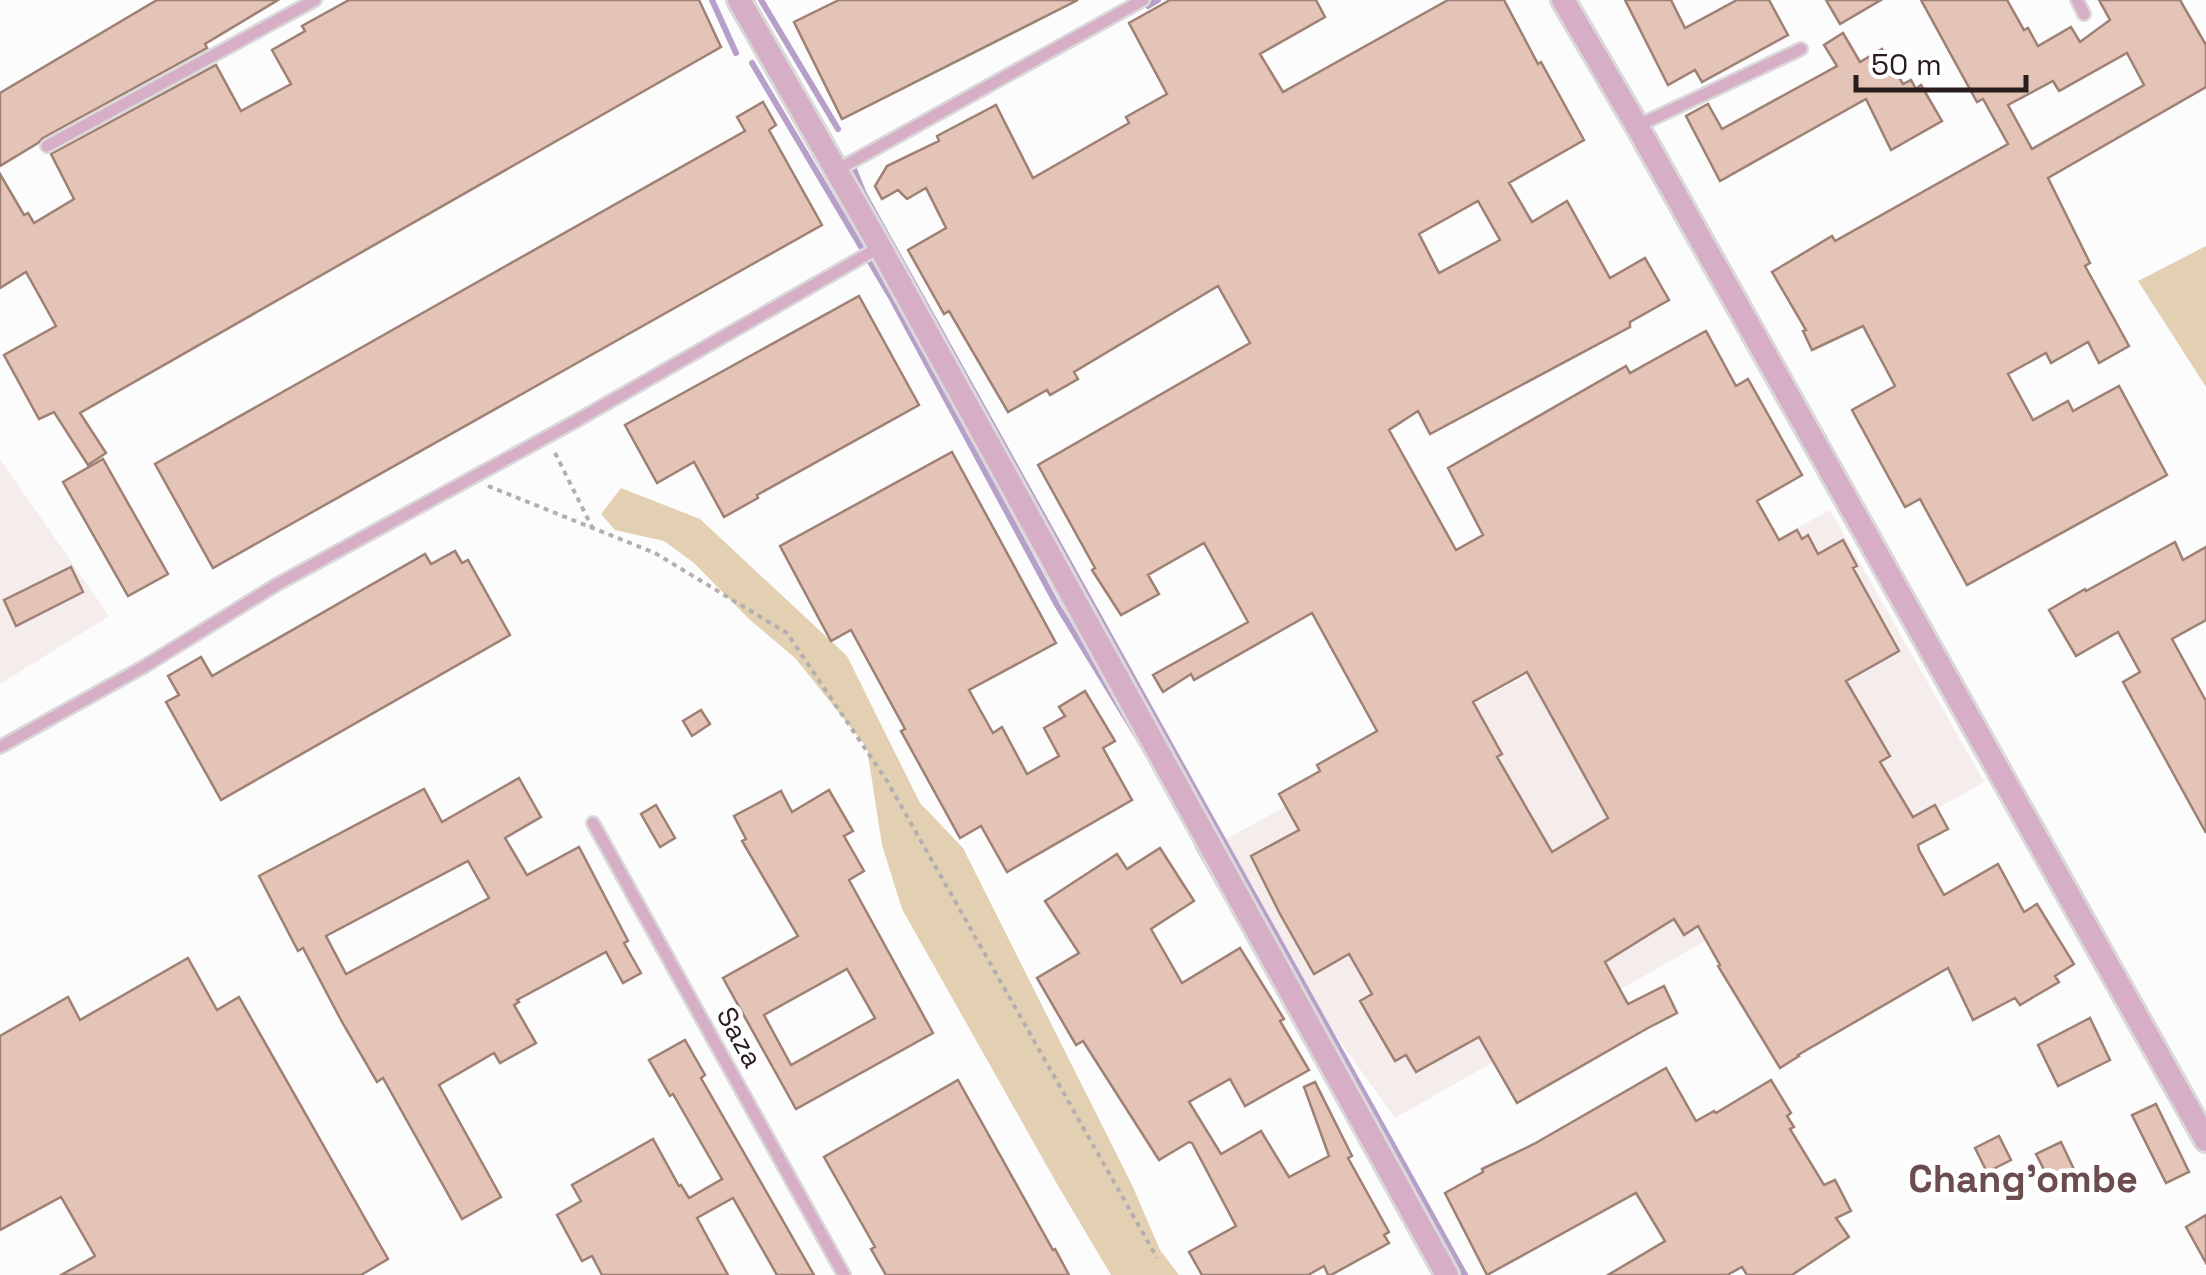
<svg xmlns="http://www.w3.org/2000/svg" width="2206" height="1275" font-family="'Space Grotesk',sans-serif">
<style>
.built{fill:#f5ecec}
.green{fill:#e3d0b2}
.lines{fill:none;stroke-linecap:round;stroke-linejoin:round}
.stream{stroke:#b69fc9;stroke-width:6}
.building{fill:#e3c4b6;stroke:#9e8174;stroke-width:2.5;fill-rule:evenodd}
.service-casing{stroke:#dad8d8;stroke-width:16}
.minor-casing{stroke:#dad8d8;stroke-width:28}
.path{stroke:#b4afaf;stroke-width:4;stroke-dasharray:5 5;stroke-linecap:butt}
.service{stroke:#d6aec6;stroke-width:11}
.minor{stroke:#d6aec6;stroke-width:22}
.labels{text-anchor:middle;stroke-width:9;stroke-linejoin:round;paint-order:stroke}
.street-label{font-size:28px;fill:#2a1d1e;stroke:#fff}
.district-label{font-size:38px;font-weight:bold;fill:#6b4d4f;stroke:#fff}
</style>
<rect width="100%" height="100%" fill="#fcfcfc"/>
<g class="built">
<polygon points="0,459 109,616 0,684"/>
<polygon points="1830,510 1984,782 1395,1118 1304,991 1217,844"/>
</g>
<g class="green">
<polygon points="2206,246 2206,387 2138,281"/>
<polygon points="621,488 700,519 847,656 920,803 963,848 1133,1187 1160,1250 1179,1275 1111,1275 1057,1184 902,909 882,845 867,748 796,659 749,619 694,563 664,541 615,530 601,514"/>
</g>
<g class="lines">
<g class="stream">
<polyline points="712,0 736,53"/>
<polyline points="761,0 838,129"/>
<polyline points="1148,6 1158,0"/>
<polyline points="752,63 892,299 1057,605 1143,746"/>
<polyline points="854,169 864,194 1465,1275"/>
<polyline points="1197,845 1220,886"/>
</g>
</g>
<g class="building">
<polygon points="157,0 278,0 205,44 207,48 43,138 38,143 0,166 0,93"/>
<polygon points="349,0 699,0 721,47 80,413 106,453 88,465 54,412 39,419 4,355 56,326 26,272 0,288 0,174 24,215 28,213 34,223 74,199 51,154 216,65 241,111 291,84 272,50 305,31 302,26"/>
<polygon points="839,0 1078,0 842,119 794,22"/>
<path d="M1170,0H1316L1325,17L1260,54L1283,92L1448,0H1504L1538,64L1541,62L1584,140L1509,183L1532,222L1567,201L1610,278L1645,258L1669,300L1630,322V327L1430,434L1418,411L1389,430L1456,550L1483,535L1448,468L1626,366L1630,373L1706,331L1736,386L1748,379L1802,475L1757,501L1779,540L1797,530L1802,539L1808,535L1818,554L1843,540L1857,566L1853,568L1899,651L1846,681L1890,756L1880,762L1913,817L1935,805L1948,829L1918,845L1919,850L1944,895L1998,864L2024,912L2037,904L2074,964L2055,976L2059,982L2020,1005L2015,998L1973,1020L1948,968L1798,1055L1799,1056L1780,1068L1718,966L1720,965L1698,926L1684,935L1674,919L1605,962L1628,1004L1664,986L1677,1013L1648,1028L1517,1103L1479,1037L1416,1072L1406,1055L1395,1061L1360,1001L1372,994L1349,954L1314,974L1280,914L1251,856L1299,830L1279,794L1320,771L1317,765L1377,731L1312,613L1194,680L1191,674L1163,692L1153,675L1248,622L1204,543L1148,575L1159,594L1121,615L1092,570L1095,568L1038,465L1250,343L1218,286L1074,372L1078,379L1050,395L1047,390L1008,412L949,311L944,314L908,250L946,228L926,188L907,199L898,190L882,199L875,186L887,166L939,141L937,136L996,105L1033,178L1129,123L1126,117L1167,94L1129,23ZM1478,201L1500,240L1439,273L1419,234ZM1527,672L1608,818L1552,852L1497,757L1502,754L1473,702Z"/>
<polygon points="1625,0 1671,0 1685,28 1737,0 1769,0 1788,35 1702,82 1695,70 1668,85"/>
<polygon points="1826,0 1881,0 1840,24"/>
<path d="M1921,0H2007L2024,30L2028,28L2038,46L2071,27L2080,42L2110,20L2099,0H2180L2206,45V87L2048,178L2090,263L2085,266L2129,346L2099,363L2088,342L2051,363L2046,353L2008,374L2033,420L2068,401L2073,411L2119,386L2167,475L1967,585L1920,499L1905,507L1852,410L1895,386L1863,326L1812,350L1803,331L1806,330L1772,272L1832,236L1835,241L2008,144L1983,99L1977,102ZM2127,53L2144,85L2032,149L2008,105L2053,81L2059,91Z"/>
<polygon points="1843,33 1860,62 1882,49 1903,84 1911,80 1916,89 1921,85 1942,121 1891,150 1866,99 1720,181 1686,116 1708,104 1722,129 1837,66 1824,45"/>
<polygon points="763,102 776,125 769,130 822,225 213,568 155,464 745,131 737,117"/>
<polygon points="859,296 919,405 757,495 758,498 724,517 694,462 657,483 625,425"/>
<polygon points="952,452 1056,643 969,690 993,733 1002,727 1027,774 1059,756 1044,728 1065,716 1059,707 1085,691 1115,741 1103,748 1132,800 1007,872 981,826 960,838 901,731 905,729 851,630 831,641 780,546"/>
<polygon points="103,459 168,574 128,596 63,482"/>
<polygon points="2175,542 2183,560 2206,547 2206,620 2172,639 2206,701 2206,833 2123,682 2140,672 2118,632 2076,656 2049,610 2085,589 2086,591"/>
<polygon points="455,551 462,563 468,560 510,635 221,800 166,702 179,695 168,676 201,657 212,676 425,554 431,564"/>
<polygon points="71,567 83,592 16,626 4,600"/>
<polygon points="701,710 710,724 692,736 683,721"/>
<path d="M519,778L541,817L505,838L527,875L579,847L628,941L624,943L641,973L623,983L606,952L517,1000L519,1002L514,1005L536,1043L500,1063L494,1053L439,1085L501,1197L462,1219L383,1078L377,1082L342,1022L303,948L298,951L259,876L424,789L442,822ZM468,861L489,898L346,974L326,936Z"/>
<path d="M829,790L853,831L844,836L864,871L849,880L933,1033L796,1109L723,978L798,936L742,841L746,839L734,816L781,791L792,812ZM847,969L875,1018L791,1065L764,1015Z"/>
<polygon points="656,805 675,838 660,847 641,814"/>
<polygon points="1160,848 1194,901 1151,929 1182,983 1240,948 1284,1019 1280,1021 1309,1070 1245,1106 1230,1079 1189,1102 1221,1154 1261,1131 1289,1177 1329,1156 1304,1087 1315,1082 1352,1156 1348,1158 1389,1232 1384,1235 1389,1243 1331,1275 1328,1275 1324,1266 1308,1275 1202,1275 1189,1252 1236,1226 1192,1143 1189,1142 1159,1160 1083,1041 1076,1045 1037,978 1079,953 1045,901 1117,854 1127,869"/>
<polygon points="188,958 217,1010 239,997 388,1259 361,1275 61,1275 95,1256 61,1197 0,1230 0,1036 68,997 80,1020"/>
<polygon points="2090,1018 2110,1060 2058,1086 2038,1045"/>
<polygon points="685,1040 705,1075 701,1078 814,1275 777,1275 733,1198 697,1218 728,1275 602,1275 592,1256 582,1261 557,1215 581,1201 572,1185 653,1139 679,1186 681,1185 689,1198 722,1179 673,1094 670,1096 649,1060"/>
<polygon points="1666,1068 1696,1121 1714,1111 1716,1113 1771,1080 1791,1113 1787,1116 1794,1127 1790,1129 1824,1185 1835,1180 1851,1211 1836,1218 1849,1237 1792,1275 1747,1275 1742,1267 1727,1275 1608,1275 1665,1241 1636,1193 1487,1275 1445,1193 1483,1172 1482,1169 1534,1144"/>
<polygon points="958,1080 1053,1250 1055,1249 1069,1275 886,1275 871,1249 875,1247 824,1157"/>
<polygon points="2156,1104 2189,1172 2166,1183 2132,1115"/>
<polygon points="1999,1136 2011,1160 1987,1172 1975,1148"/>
<polygon points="2061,1142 2079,1180 2055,1191 2036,1154"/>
<polygon points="2206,1215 2206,1263 2186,1227"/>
</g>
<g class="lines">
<defs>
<g id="service">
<polyline points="2077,0 2084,14"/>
<polyline points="1637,126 1801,49"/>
<polyline points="47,146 315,0"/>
<polyline points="837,170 1143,0"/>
<polyline points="0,747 145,666 276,585 576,421 880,247"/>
<polyline points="593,823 844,1275"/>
</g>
<g id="minor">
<polyline points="739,0 880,247 1447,1275"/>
<polyline points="1563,0 1637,126 2206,1140"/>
</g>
</defs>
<use href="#service" class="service-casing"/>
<use href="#minor" class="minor-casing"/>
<g class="path">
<polyline points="555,453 593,529"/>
<polyline points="488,486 655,553 787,633 887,781 1157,1258"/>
</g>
<use href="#service" class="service"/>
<use href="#minor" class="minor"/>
</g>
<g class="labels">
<g class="street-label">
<text transform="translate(740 1037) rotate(61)" y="10">Saza</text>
</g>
<g class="district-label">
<text x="2023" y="1192">Chang'ombe</text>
</g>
</g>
<path d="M1856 75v15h170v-15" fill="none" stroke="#2a1d1e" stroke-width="5"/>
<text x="1871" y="75" font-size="30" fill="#2a1d1e" stroke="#ffffff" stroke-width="8" paint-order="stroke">50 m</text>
</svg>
